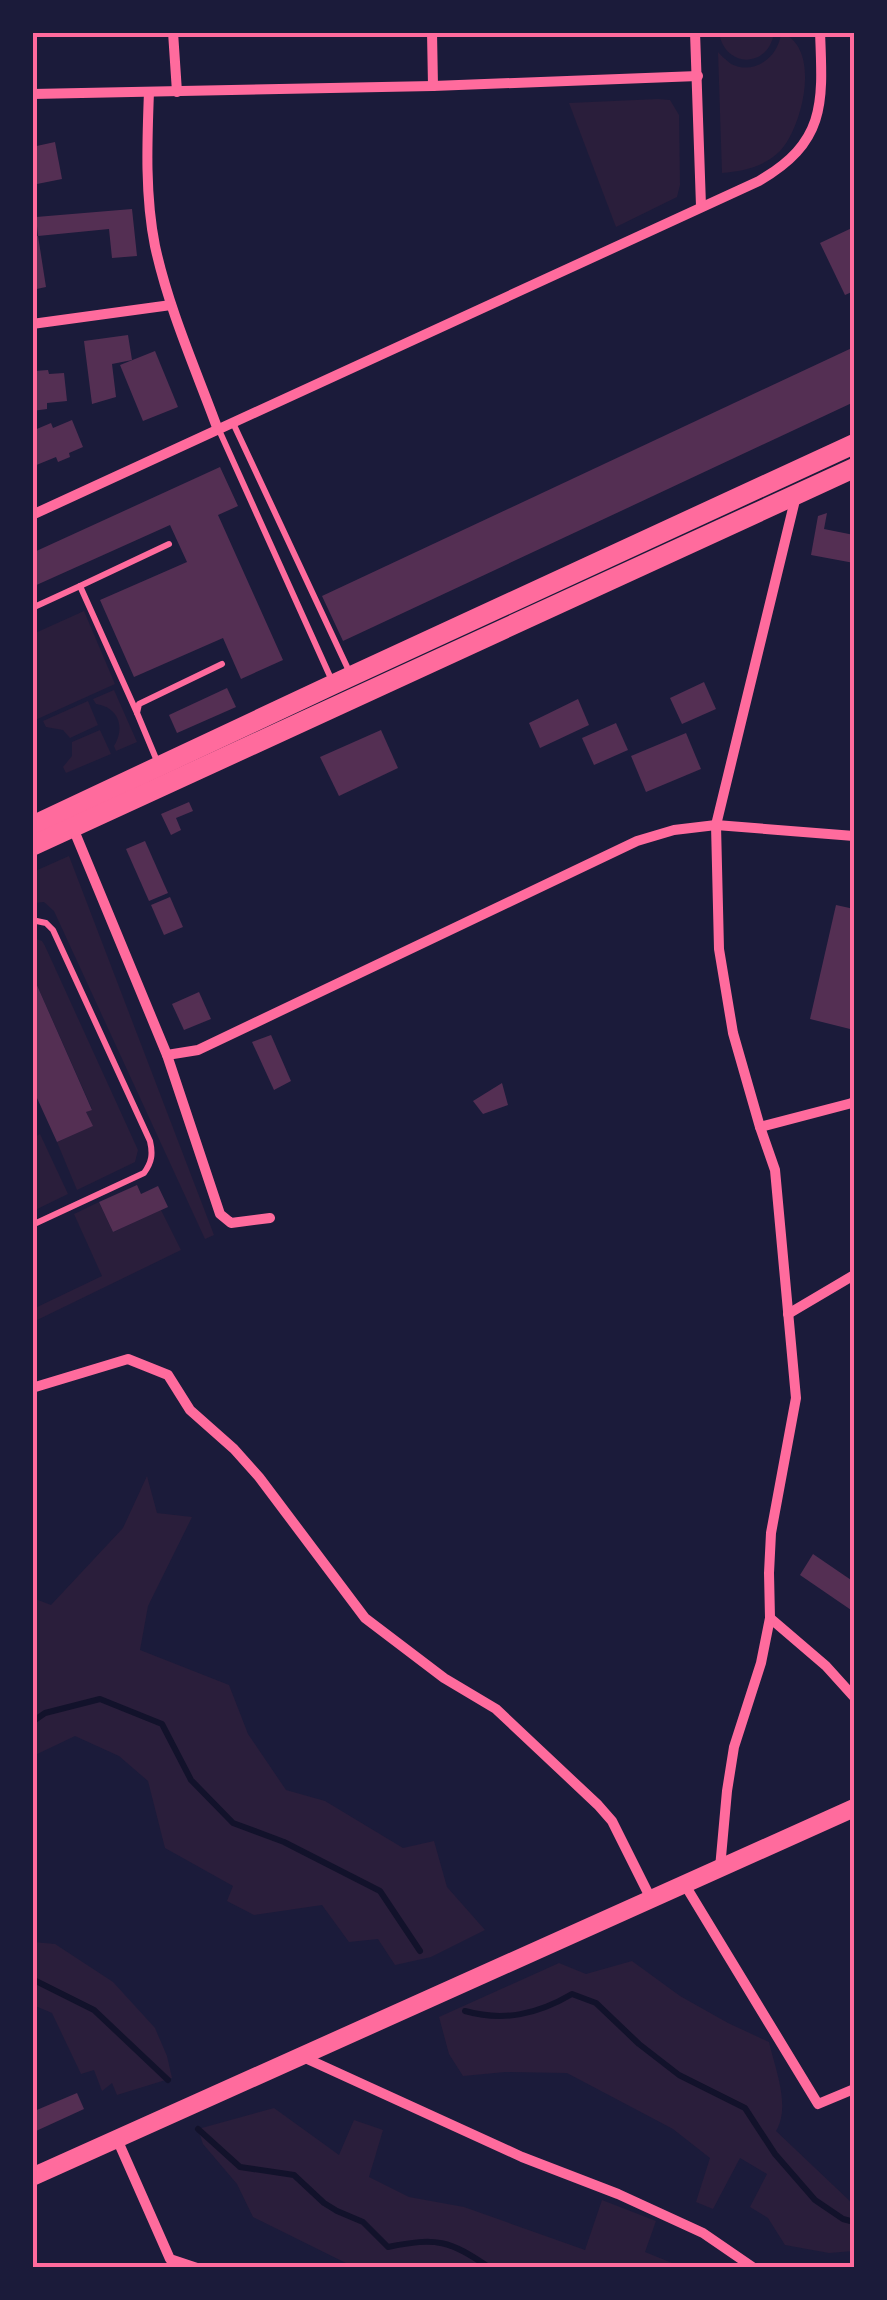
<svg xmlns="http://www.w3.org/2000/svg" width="887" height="2300" font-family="Mulish,sans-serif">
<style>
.green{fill:#2a1e3b}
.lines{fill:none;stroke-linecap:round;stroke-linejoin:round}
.stream{stroke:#12122b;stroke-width:6}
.building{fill:#542f53}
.service{stroke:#ff6b9d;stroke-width:6}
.minor{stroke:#ff6b9d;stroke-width:10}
.tertiary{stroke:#ff6b9d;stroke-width:18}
.primary{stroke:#ff6b9d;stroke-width:20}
.neatline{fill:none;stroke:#ff6b9d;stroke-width:4}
</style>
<rect width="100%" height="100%" fill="#1b1b3a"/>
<g class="green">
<path d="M719,33L774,32V33C768,69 725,68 719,33Z"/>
<path d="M781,33C822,46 803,127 780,151C764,167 743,171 722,173L718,52C719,54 730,63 731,64C755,76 779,56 781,33Z"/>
<polygon points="658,99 670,100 679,115 680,185 677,197 616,227 569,103"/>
<polygon points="84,611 115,684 33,721 33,634"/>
<path d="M114,690L137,742L116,751L114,746C126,727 118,707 96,704L93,699Z"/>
<polygon points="88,701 98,725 70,738 63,730 46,727 43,721"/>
<polygon points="100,730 111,754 66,773 63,767 72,756 72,742"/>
<polygon points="69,856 214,1235 205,1239 54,911 44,902 34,903 33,900 33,872"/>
<polygon points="33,938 42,941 45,946 138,1150 135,1162 77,1190 57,1142 92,1126 86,1112 92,1109 36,983 33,984 32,957 37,955"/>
<polygon points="40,1134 68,1194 33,1211 33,1138"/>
<polygon points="99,1202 113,1232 161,1210 181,1250 33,1322 33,1309 102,1276 74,1214"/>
<polygon points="147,1476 157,1513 192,1517 148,1606 140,1650 229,1685 248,1734 286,1790 325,1801 403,1848 434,1841 447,1887 485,1930 431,1957 395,1965 378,1939 349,1942 322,1905 254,1915 227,1901 233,1886 165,1848 148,1781 119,1756 75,1736 33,1756 33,1598 51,1605 123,1528"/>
<polygon points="33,1942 55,1944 113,1982 155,2028 167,2056 172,2078 117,2095 112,2083 102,2091 94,2070 81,2074 52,2013 33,2005"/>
<path d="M632,1961L680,1996L728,2023L769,2042C775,2069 791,2106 776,2131L854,2205V2251L829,2253L785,2245L768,2218L750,2207L767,2174L740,2158L713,2209L696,2202L710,2158L673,2129L567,2073L505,2072L463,2076L449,2054L439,2017L559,1963L586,1974Z"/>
<polygon points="274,2108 339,2155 354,2120 383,2130 369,2177 409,2197 464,2207 585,2250 602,2200 656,2221 645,2252 677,2265 693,2264 693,2267 354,2267 253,2217 237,2184 203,2144 198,2129"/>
</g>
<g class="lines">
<g class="stream">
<polyline points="32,1722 45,1713 100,1699 162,1724 191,1780 233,1823 284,1842 380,1891 420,1951"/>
<polyline points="32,1979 94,2010 168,2080"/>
<path d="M465,2011C504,2022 538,2014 572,1994L596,2003L639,2044L679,2075L745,2108L775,2154L815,2200L843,2219L854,2222"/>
<path d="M198,2129L240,2167L294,2175L324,2203L337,2211L363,2222L388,2247C437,2237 449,2240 490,2268"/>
</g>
</g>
<g class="building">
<polygon points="55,142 62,179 32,185 32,147"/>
<polygon points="132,209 137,256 112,258 109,229 38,236 36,217"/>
<polygon points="854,227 854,291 845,295 820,243"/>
<polygon points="38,236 46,287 32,290 32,237"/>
<polygon points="128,335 132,360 112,364 116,397 92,404 84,341"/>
<polygon points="854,347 854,402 343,641 322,596"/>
<polygon points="155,351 178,407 143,421 120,365"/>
<polygon points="48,370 49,374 64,373 67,401 47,403 47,409 32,411 32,377 36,377 35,371"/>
<polygon points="72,420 83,447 69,453 70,457 58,462 56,457 34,466 32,431 51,423 53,428"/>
<polygon points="220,467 238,506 218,515 283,660 241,679 223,638 134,677 100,600 187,562 170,525 32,587 32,553"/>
<polygon points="827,513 824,529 854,535 854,563 811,555 818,516"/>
<polygon points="704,682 716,709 682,724 670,698"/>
<polygon points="227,688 236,707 177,733 169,715"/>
<polygon points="578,699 589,725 540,748 529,723"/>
<polygon points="616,723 628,750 594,765 582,738"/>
<polygon points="381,730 398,768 339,796 320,757"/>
<polygon points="686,733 701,769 646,792 631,756"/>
<polygon points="189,802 193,811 176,818 181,830 171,835 161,814"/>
<polygon points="145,841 168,893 149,901 126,849"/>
<polygon points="170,897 183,927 164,935 151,905"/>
<polygon points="836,905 854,909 854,1030 810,1019"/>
<polygon points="36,983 92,1110 86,1112 93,1126 57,1142 32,1087 32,984"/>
<polygon points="199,992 211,1019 184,1030 172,1004"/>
<polygon points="271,1035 291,1081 274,1090 252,1042"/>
<polygon points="502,1083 508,1105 483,1114 473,1101"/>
<polygon points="137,1185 141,1194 158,1186 168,1207 113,1232 99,1202"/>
<polygon points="813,1554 854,1582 854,1612 800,1575"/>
<polygon points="77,2093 84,2109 36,2131 32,2112"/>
</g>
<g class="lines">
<g class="service">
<polyline points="233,423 349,671"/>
<polyline points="219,430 333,683"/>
<polyline points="32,608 80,586"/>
<polyline points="137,713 80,586 169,544"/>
<polyline points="157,761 137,713 139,704 222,664"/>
<path d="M32,920L46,923L53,930L150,1141C153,1154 152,1162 144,1173L32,1225"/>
</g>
<g class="minor">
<polyline points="173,32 177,92"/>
<polyline points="432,32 433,86"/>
<polyline points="695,32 701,206"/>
<path d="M149,92C147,143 145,196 155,246C169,310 196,370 218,430"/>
<polyline points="32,94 433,86 698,76"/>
<polyline points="32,324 171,305"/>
<path d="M32,515L759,181C826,142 823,104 820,32"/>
<polyline points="73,828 167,1055 220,1214 231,1223 270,1218"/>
<polyline points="167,1055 198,1050 637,841 674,830 716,825 854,836"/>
<polyline points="760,1127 852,1103 854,1101"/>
<polyline points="788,1314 854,1275"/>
<polyline points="32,1388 128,1359 168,1375 190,1410 234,1449 259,1477 365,1618 444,1678 496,1709 598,1805 612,1821 651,1899"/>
<polyline points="770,1618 826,1666 854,1697"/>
<polyline points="720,1868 727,1791 734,1747 761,1663 770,1618 769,1573 771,1533 796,1398 775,1170 760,1127 733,1033 719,949 716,825 796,496"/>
<polyline points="685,1885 818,2104 854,2089"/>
<polyline points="303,2057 522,2157 618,2194 703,2233 754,2268"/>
<polyline points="117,2139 170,2259 197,2268"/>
</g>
<polyline class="tertiary" points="32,2177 854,1808"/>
<g class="primary">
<polyline points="32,826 334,684 854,444"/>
<polyline points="32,846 854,468"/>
</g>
</g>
<rect width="887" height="2300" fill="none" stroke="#1b1b3a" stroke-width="70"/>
<rect x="35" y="35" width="817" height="2230" class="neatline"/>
</svg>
